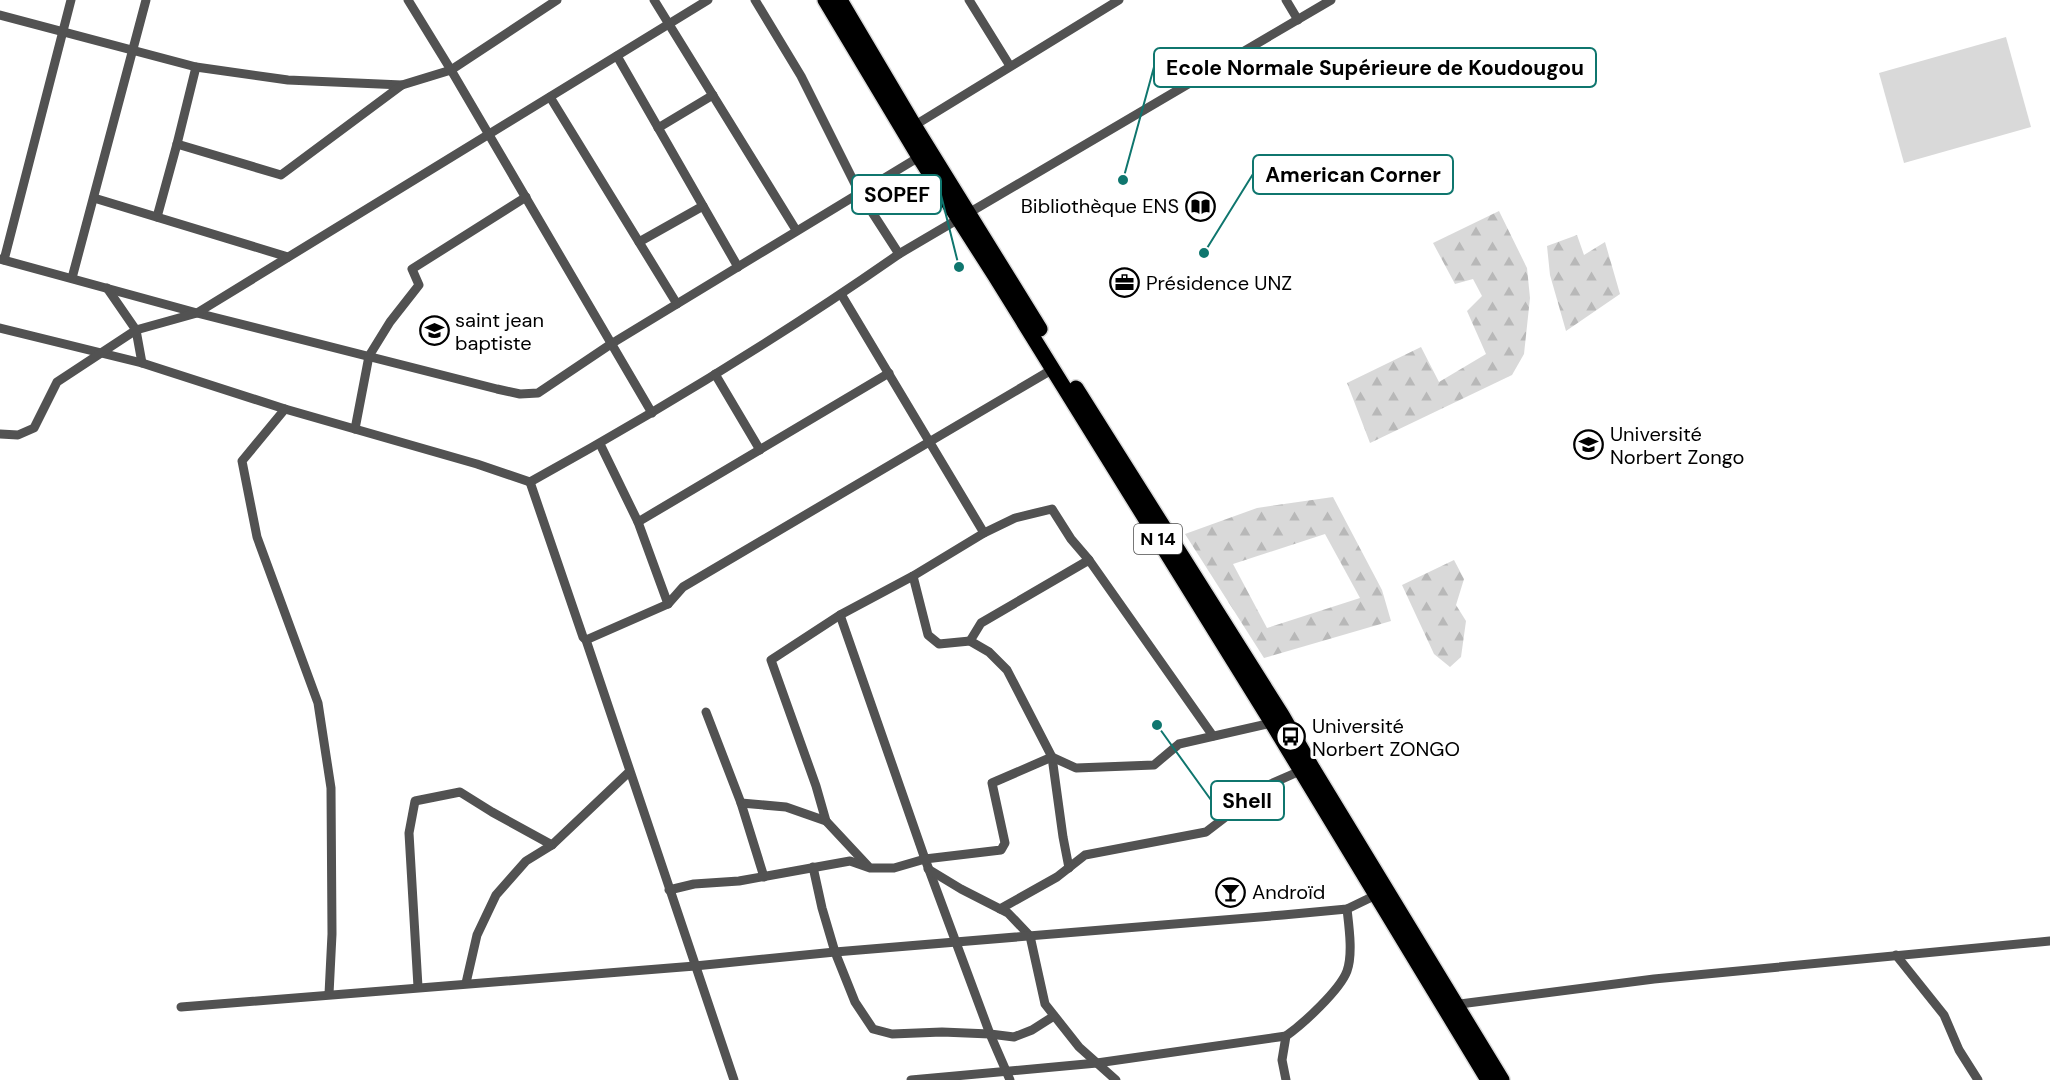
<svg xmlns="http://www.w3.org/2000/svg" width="2050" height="1080" font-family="'DM Sans',sans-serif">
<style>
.forest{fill:url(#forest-firs);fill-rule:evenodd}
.pitch{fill:#d9d9d9}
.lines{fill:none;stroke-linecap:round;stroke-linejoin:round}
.primary-casing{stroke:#dbdbdb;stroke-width:18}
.street{stroke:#525252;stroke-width:9}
.primary{stroke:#000;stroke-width:15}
.labels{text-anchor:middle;stroke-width:6;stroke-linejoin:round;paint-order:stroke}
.shield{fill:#fff;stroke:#4c4c4c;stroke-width:1.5}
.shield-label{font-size:18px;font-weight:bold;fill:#000}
.poi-label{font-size:20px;fill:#000;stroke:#fff;text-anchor:start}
.leader{fill:none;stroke:#0f766e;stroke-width:2}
.callout-dot{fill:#0f766e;stroke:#fff;stroke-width:2}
.callout{fill:#fff;stroke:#0f766e;stroke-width:2}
.callout-label{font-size:21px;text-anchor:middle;font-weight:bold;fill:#000}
</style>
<defs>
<pattern id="forest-firs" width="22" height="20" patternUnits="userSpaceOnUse" patternTransform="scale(1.5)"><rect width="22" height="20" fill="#d9d9d9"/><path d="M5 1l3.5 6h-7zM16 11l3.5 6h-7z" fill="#b8b8b8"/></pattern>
</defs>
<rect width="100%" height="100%" fill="#fff"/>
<g class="forest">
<polygon points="1499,211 1527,268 1530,298 1524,354 1512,375 1370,443 1347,383 1421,347 1439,382 1486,354 1467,311 1482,296 1473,279 1455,284 1433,243"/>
<polygon points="1577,235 1584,255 1605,242 1620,294 1566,331 1550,275 1547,246"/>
<path d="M1333,497L1382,590L1391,621L1264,658L1185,534L1257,508ZM1325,534L1360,598L1267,628L1233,564Z"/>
<polygon points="1454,560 1464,579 1456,605 1466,621 1461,657 1450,667 1434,654 1402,585"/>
</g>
<polygon class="pitch" points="2006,37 2031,127 1904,163 1879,73"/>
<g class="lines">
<defs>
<g id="primary">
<polyline points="825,0 919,157 995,276 1272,723 1488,1080"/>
<polyline points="840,0 914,125 1040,329"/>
<polyline points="1076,388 1282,715 1313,769 1502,1080"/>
</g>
</defs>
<use href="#primary" class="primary-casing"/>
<g class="street">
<polyline points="408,0 451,70 652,413"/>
<polyline points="654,0 796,230"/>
<polyline points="755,0 801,76 859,192 899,254"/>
<polyline points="969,0 1010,66"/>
<polyline points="1286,0 1298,20"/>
<polyline points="0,15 196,67 288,80 402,85"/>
<polyline points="617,56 738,267"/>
<polyline points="550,97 677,304"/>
<polyline points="912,127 1119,0"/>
<polyline points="658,128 713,95"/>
<polyline points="177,144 281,175 402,85 451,70 557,0"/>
<polyline points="94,198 288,257"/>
<polyline points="157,217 177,144 196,67"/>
<polyline points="639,242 703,206"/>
<polyline points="0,259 197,313 497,389 520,394 538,393 611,344 919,157"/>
<polyline points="4,260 71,0"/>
<polyline points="72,278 146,0"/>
<polyline points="107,288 136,330 142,363"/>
<polyline points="841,294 984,533"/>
<path d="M0,328L142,363L285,409L477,464L530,482C657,412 780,337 899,254L1331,0"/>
<polyline points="715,374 760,450"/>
<polyline points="285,409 242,461 257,537 318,703 331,788 332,934 329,994"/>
<polyline points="355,429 369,356 390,322 419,285 412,269 526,197"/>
<polyline points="0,434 18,435 34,428 57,382 136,330 197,313 708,0"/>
<polyline points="600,444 638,522 668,604 683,587 1053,369"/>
<polyline points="530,482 583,637 586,640 734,1080"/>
<polyline points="638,522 889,373"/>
<polyline points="913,576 928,635 939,644 970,641 989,652 1007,670 1052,757 1063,837 1069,868"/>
<polyline points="840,615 925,859 990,1034 1010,1080"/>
<polyline points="586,640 668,604"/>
<polyline points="970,641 981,623 1089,560 1213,736"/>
<polyline points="706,712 741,803 764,877"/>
<polyline points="741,803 786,807 826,821 868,866"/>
<polyline points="826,821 816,786 771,660 840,615 913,576 984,533 1015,518 1052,509 1071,539 1089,560"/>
<polyline points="813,867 822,908 835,952 855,1002 873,1029 892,1034 942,1032 990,1034 1014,1037 1032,1030 1054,1016"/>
<polyline points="928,869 961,889 1008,913 1030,936 1045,1004 1079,1047 1116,1080"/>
<polyline points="669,890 694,884 739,881 850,861 870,868 894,868 925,859 1001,850 1005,843 992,783 1052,757 1076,768 1154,765 1179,744 1272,723"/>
<polyline points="1000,909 1057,877 1085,855 1206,832 1266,786 1300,771"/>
<polyline points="1896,955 1944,1015 1959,1050 1978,1080"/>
<polyline points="466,983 477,935 496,895 526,861 552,845 629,772"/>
<polyline points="418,987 409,833 415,801 460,792 492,812 552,845"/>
<polyline points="1452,1005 1654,979 2050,941"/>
<polyline points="181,1007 695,966 835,952 1283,915 1347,909 1376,895"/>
<polyline points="911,1080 1097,1063 1286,1036"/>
<path d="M1286,1080L1282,1060L1286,1036C1303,1024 1340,990 1347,971C1353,954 1349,927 1347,909"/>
</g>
<use href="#primary" class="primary"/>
</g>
<defs>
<symbol id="library-ring" viewBox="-11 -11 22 22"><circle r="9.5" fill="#fff" stroke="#000" stroke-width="1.5"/><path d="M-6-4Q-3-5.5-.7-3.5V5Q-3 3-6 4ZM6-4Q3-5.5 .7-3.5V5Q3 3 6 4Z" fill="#000"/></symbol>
<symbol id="office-ring" viewBox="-11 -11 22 22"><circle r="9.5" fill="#fff" stroke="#000" stroke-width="1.5"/><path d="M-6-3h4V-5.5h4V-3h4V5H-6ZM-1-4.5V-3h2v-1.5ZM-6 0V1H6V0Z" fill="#000"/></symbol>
<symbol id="school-ring" viewBox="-11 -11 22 22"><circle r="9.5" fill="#fff" stroke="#000" stroke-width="1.5"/><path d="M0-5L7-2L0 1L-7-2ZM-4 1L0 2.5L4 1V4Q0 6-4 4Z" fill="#000"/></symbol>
<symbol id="university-ring" viewBox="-11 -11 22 22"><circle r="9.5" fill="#fff" stroke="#000" stroke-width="1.5"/><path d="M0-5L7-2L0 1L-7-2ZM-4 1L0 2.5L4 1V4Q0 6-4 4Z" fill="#000"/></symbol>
<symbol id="bus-ring" viewBox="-11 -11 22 22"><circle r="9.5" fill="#fff" stroke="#000" stroke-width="1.5"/><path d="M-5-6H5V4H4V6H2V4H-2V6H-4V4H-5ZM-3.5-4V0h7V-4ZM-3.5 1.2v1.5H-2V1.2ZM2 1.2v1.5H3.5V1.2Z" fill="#000"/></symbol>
<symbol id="bar-ring" viewBox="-11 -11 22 22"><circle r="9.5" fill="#fff" stroke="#000" stroke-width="1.5"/><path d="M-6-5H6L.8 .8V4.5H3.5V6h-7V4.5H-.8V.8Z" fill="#000"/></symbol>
</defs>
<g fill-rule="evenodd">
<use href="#library-ring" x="1184" y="190" width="33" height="33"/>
<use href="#office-ring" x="1108" y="266" width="33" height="33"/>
<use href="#school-ring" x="418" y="314" width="33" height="33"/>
<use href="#university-ring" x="1572" y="428" width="33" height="33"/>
<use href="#bus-ring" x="1274" y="720" width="33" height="33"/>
<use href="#bar-ring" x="1214" y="876" width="33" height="33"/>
</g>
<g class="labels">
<rect class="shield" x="1134" y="524" width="48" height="30" rx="4.5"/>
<g class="shield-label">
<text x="1158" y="545">N 14</text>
</g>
<g class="poi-label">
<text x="1179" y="213" text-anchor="end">Bibliothèque ENS</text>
<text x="1146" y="290">Présidence UNZ</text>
<text x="455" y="327">saint jean<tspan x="455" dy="23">baptiste</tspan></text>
<text x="1610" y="441">Université<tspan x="1610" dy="23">Norbert Zongo</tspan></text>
<text x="1312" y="733">Université<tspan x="1312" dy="23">Norbert ZONGO</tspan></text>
<text x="1252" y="899">Androïd</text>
</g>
</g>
<path class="leader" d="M1123 180L1154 67M1204 253L1253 174M959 267L941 195M1157 725L1211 800"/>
<g class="callout-dot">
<circle cx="1123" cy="180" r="6"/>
<circle cx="1204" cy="253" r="6"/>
<circle cx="959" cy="267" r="6"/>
<circle cx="1157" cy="725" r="6"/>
</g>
<g class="callout">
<rect x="1154" y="48" width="442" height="39" rx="6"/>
<rect x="1253" y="155" width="200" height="39" rx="6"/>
<rect x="852" y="175" width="89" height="39" rx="6"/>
<rect x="1211" y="781" width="73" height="39" rx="6"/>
</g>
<g class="callout-label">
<text x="1375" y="75">Ecole Normale Supérieure de Koudougou</text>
<text x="1353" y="182">American Corner</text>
<text x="897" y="202">SOPEF</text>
<text x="1247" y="808">Shell</text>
</g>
</svg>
